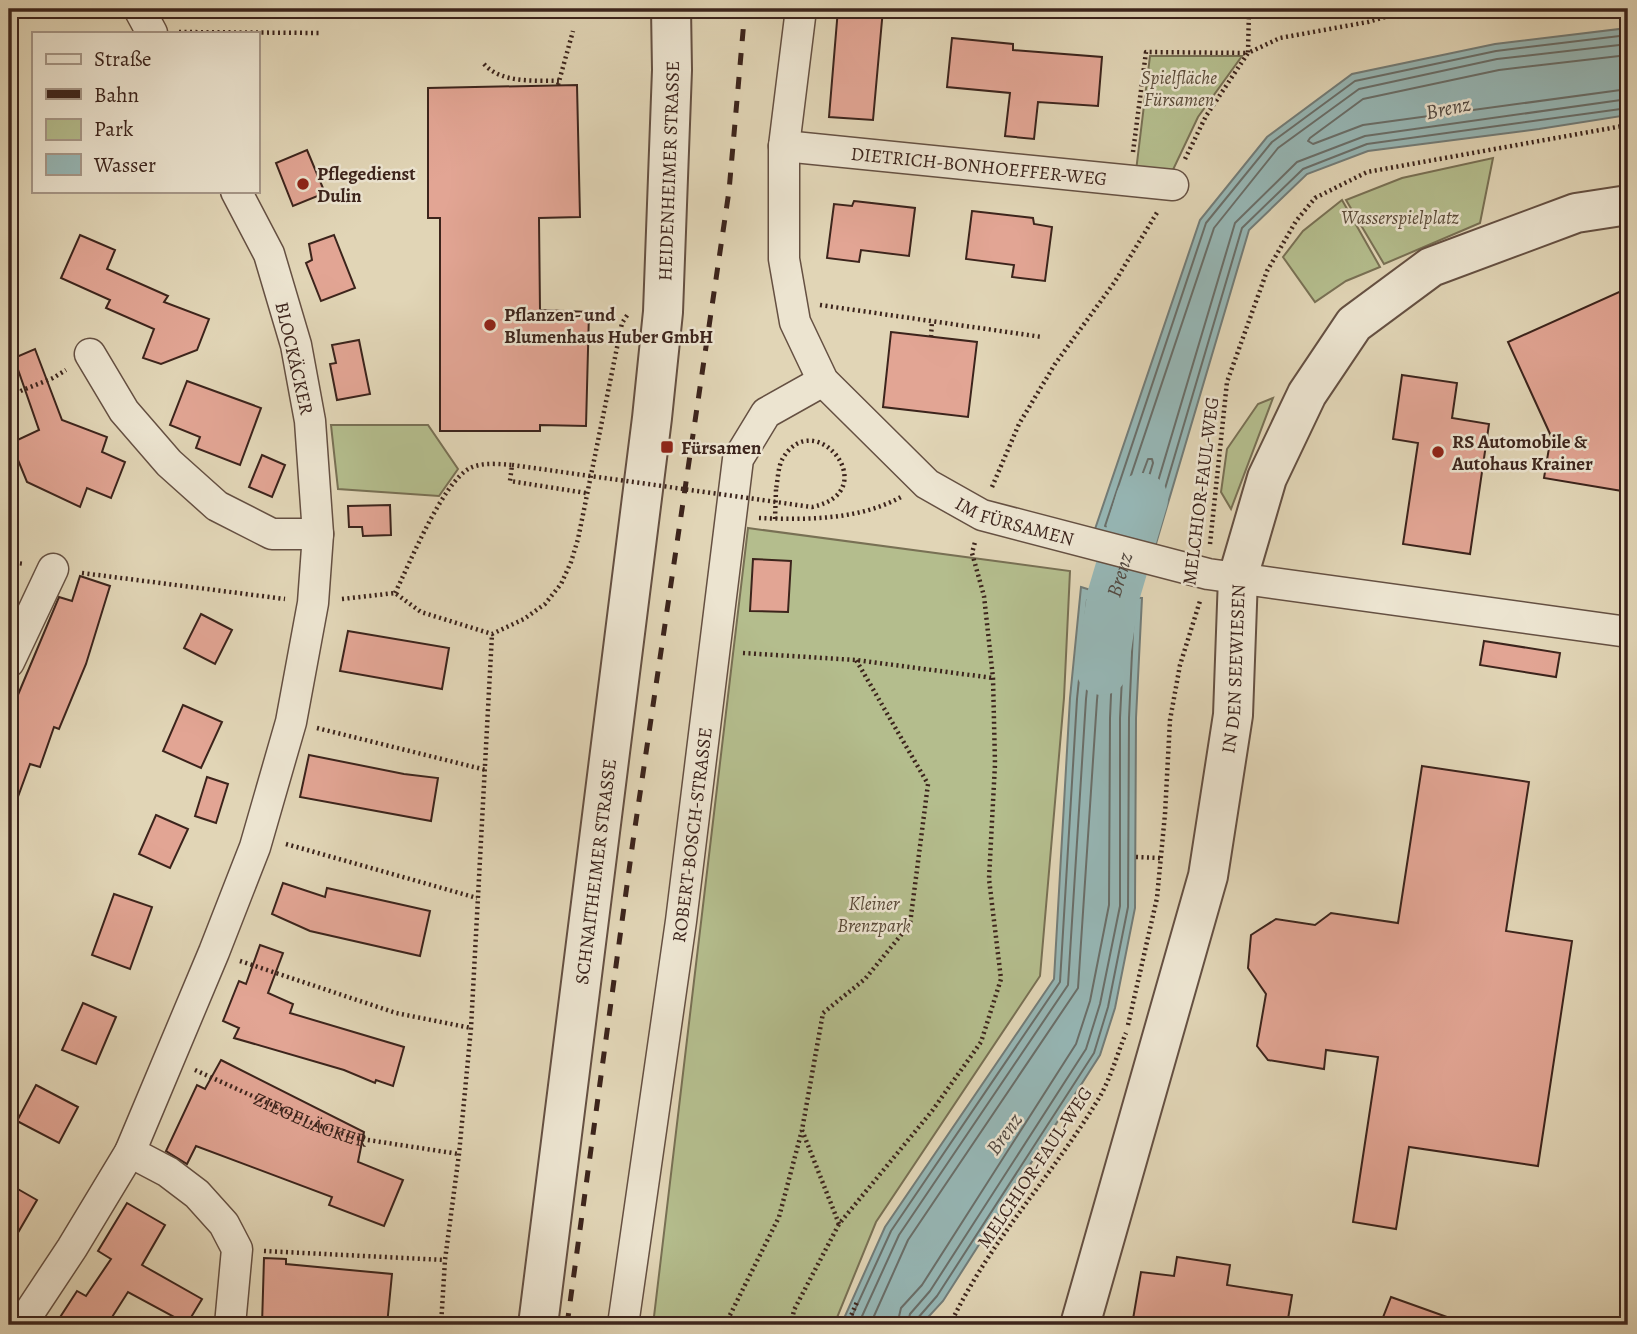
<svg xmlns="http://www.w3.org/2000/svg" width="1637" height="1334" font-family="Alegreya,serif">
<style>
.green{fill:#b4bd8d;stroke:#787054;stroke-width:2}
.water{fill:#96b7b6;stroke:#727c78;stroke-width:2}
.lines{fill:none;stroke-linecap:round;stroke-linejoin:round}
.shore{stroke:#696e69;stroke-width:2}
.river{stroke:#96b7b6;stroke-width:52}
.building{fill:#e2a594;stroke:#3c241c;stroke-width:2}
.minor-casing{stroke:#655042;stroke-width:33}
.tertiary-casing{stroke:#655042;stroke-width:42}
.path{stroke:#3c241c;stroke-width:4.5;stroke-dasharray:2 3.5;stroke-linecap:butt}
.minor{stroke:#ece4d0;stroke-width:30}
.tertiary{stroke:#ece4d0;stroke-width:38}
.rail{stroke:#3c241c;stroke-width:5;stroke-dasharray:12 12;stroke-linecap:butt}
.path-bridge{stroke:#3c241c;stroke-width:4.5;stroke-dasharray:2 3.5;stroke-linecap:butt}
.poi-dot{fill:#8f2418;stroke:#ece4d0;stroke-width:2.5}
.labels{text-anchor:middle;stroke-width:5;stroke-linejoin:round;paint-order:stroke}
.park-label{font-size:19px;font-style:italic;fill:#5a4a38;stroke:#ece4d0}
.street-label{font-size:19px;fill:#3c241c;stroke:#ece4d0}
.poi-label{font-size:19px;font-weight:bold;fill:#3c241c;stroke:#ece4d0;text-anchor:start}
.water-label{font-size:21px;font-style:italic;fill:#524942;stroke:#ece4d0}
</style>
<rect width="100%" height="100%" fill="#e1d5b6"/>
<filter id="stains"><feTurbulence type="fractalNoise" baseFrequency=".00286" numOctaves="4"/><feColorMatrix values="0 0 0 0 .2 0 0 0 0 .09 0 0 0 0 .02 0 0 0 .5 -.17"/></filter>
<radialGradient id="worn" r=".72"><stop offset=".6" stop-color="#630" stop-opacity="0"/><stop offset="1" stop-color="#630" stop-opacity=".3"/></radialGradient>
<g class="green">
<polygon points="1150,56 1242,56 1198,117 1171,174 1136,171"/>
<polygon points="1493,158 1480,223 1384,264 1346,200 1402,178"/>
<polygon points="1342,200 1380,267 1346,281 1315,302 1283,257 1303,231"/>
<polygon points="1273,398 1231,509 1221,492 1227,449 1258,404"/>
<polygon points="331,425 428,425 458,469 439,496 338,489"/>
<polygon points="748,528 1070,571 1064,698 1040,976 876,1222 834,1325 653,1325"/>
</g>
<g class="water">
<polygon points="1628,28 1628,115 1539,129 1368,151 1307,174 1249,230 1155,547 1094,532 1200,220 1267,137 1352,74 1495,44"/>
<polygon points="1081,587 1113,597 1142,598 1136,718 1135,908 1115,1008 1100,1055 943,1301 921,1325 841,1325 885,1227 1054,979 1070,698"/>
</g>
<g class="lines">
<g class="shore">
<polyline points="1628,35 1496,51 1355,81 1272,142 1206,223 1105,526 1147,538 1151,536 1242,228 1303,169 1367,144 1628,108"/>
<polyline points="1628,44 1497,59 1359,89 1278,148 1214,228 1116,520 1141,527 1145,525 1235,223 1297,162 1365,136 1628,99"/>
<polyline points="1628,55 1499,70 1363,99 1310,138 1308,141 1313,144 1363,125 1628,89"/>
<polygon points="1148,459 1152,459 1153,463 1138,513 1132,514 1129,510"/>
<polyline points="848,1325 891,1231 1060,982 1077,699 1087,600 1091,597 1112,604 1132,605 1134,609 1129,718 1128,907 1108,1007 1094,1053 937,1296 917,1319 916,1325"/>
<polyline points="858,1325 899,1235 1068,985 1086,699 1095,612 1098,609 1123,614 1125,617 1120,718 1120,906 1100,1004 1086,1049 930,1291 910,1314 907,1325"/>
<polyline points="870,1325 908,1240 1078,988 1097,700 1104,626 1106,623 1112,623 1114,627 1110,718 1109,905 1090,1001 1076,1044 922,1285 901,1308 897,1325"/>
</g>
<path class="river" id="s1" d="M1102,669L1113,597L1142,499"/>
</g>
<g class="building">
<polygon points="838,9 883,9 873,120 829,117"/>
<polygon points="952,38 1013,44 1013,50 1102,57 1098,106 1038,102 1034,139 1005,136 1010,93 947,87"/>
<polygon points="577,85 580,217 539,218 540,310 589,312 586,426 540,425 540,431 440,431 440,218 428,218 428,88"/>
<polygon points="307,150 325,193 293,206 276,163"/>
<polygon points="854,201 915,208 909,256 861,250 859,262 827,258 834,204 852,206"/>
<polygon points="972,211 1033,218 1034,224 1052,227 1045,281 1012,277 1014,265 966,259"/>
<polygon points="80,235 115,250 107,269 168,296 164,302 209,319 197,350 161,364 143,358 154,329 106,308 110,300 61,278"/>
<polygon points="334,235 355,288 321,301 306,263 312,260 309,244"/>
<polygon points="1628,288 1628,492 1544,478 1551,436 1508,342"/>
<polygon points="891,332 977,342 968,417 883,407"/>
<polygon points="359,340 370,394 337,400 330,364 336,363 332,345"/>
<polygon points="35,349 62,420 107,437 102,452 125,462 111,498 87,488 80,507 27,482 11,443 39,430 14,358"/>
<polygon points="1402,375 1457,383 1452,418 1489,424 1470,554 1403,544 1418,443 1393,439"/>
<polygon points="187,381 261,408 240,465 196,448 200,437 170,425"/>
<polygon points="262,455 285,465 272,497 249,487"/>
<polygon points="390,505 391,535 363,536 362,527 349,527 348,506"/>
<polygon points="753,559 791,561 788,612 750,611"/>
<polygon points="80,576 110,586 86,664 59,729 54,727 40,767 30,764 12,813 9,812 9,729 15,711 12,709 59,597 72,601"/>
<polygon points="201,614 232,630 215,664 184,648"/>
<polygon points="348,631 449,648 442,689 340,671"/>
<polygon points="1484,641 1560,653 1556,677 1480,665"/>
<polygon points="183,705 222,722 201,768 163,751"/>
<polygon points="309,755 404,774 438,778 431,821 300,797"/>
<polygon points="1422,766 1529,782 1506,931 1572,941 1538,1166 1409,1147 1396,1229 1353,1222 1378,1057 1326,1050 1324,1069 1268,1060 1257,1046 1266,994 1248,968 1251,935 1276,919 1315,925 1331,913 1398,923"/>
<polygon points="207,777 228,784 216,823 195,816"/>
<polygon points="156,815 188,829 170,868 139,854"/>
<polygon points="283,883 325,897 327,888 430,911 420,956 310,931 272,914"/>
<polygon points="114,894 152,907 130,969 92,955"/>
<polygon points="260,945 283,953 268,993 293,1004 290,1013 404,1047 393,1086 376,1080 375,1083 344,1070 234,1038 239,1028 223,1021 239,981 246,984"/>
<polygon points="83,1003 116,1017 96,1064 62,1050"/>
<polygon points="221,1060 364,1132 358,1162 403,1180 384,1226 329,1205 332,1197 196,1146 187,1164 166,1151 197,1085 205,1089"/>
<polygon points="36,1085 78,1107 59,1143 17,1121"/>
<polygon points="9,1184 37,1200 9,1248"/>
<polygon points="127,1203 165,1225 142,1265 202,1299 187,1324 128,1292 107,1325 55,1325 77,1291 86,1296 111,1259 98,1251"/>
<polygon points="1177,1257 1230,1265 1227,1285 1292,1295 1287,1325 1132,1325 1141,1272 1174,1276"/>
<polygon points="264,1258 286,1259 286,1264 392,1274 387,1325 325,1325 284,1322 284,1325 262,1325"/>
<polygon points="1391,1297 1461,1322 1461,1325 1380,1325"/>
</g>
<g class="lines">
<defs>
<g id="minor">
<polyline points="139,9 152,33"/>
<path id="s3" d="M801,9L784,146V259L795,322L823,381L927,484L982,515L1208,574L1628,632"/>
<path id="s4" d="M784,146L1173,185"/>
<polyline points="90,354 124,411 169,463 217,506 272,534 318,534"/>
<polyline points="9,662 53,569"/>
<polyline points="130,1152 168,1172 197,1194 224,1224 237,1249 230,1325"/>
<polyline points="21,1325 72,1248 130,1152 214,952 255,847 291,722 313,603 318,534 310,421 296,345 269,254 236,191"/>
<path id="s5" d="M623,1325L681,921L738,459L766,413L823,381"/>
</g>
<g id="tertiary">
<path id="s6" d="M538,1325L652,418L663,312L672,70L671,9"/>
<path id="s7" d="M1080,1325L1208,876L1233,715L1238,577L1267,478L1307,394L1354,324L1431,267L1576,213L1628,205"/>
</g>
</defs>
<use href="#minor" class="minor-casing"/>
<use href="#tertiary" class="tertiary-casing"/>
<g class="path">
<polyline points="179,32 320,33"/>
<path d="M484,64C502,84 535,80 560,81"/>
<polyline points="558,85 573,31"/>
<polyline points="1133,152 1146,52 1248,53 1249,9"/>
<polyline points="1185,159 1206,116 1248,53 1280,38 1368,22 1412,9"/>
<polyline points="820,305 1042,337"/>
<polyline points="931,337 932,321"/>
<polyline points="9,375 18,392 53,378 66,370"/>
<polyline points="992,487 1019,424 1055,364 1114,283 1158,211"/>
<path d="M759,518C807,520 859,520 901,497"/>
<polyline points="775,519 776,489"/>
<polyline points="1210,544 1227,382 1267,271 1296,221 1315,198 1367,172 1628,125"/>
<polyline points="9,562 25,564"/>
<polyline points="82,573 285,599"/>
<path d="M395,593C410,563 442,483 470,468C483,462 499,464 512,465L510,481L586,493"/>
<polyline points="342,599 395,593 421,612 492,634 524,619 545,604 561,584 571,562 578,539 622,323 628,314"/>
<polyline points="743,653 856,660 993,678"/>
<polyline points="317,728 486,770"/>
<polyline points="286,844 477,898"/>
<polyline points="1136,857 1161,858"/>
<polyline points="240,961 396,1013 471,1028"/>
<polyline points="1128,1025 1157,898 1165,814 1170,720 1180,665 1200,601"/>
<path id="s2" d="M195,1070L312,1123L355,1138L459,1154"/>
<polyline points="839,1224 802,1130 823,1013 865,979 910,924 928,784 856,660"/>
<polyline points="264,1251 445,1260"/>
<polyline points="441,1325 445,1260 459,1154 471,1028 492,634"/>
<polyline points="725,1325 779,1217 802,1130"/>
<polyline points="791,1325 794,1310 839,1224 932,1111 981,1042 1001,979 989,879 995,764 993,678 984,596 972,553 975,542"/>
<polyline points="847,1325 857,1302"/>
<path d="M950,1325C988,1243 1053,1175 1099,1098C1111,1078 1117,1054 1126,1033"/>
</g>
<use href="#minor" class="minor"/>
<use href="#tertiary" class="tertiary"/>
<polyline class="rail" points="567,1325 633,841 729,191 745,9"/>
<path class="path-bridge" d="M512,465L812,507C886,492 815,404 783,458C778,466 778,479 776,489"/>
</g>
<g class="poi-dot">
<circle cx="303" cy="184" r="7"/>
<circle cx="490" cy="325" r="7"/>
<rect x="660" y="440" width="14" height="14" rx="3.5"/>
<circle cx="1438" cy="452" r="7"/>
</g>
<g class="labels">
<g class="park-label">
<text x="1179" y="84">Spielfläche<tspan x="1179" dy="22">Fürsamen</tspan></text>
<text x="1400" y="224">Wasserspielplatz</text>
<text x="874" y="910">Kleiner<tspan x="874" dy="22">Brenzpark</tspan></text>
</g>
<g class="street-label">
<text dy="7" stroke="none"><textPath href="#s4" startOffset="196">DIETRICH-BONHOEFFER-WEG</textPath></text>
<text dy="7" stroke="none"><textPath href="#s6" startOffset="1162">HEIDENHEIMER STRASSE</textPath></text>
<text transform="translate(295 358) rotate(77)" y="7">BLOCKÄCKER</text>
<text transform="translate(1200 491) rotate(-83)" y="7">MELCHIOR-FAUL-WEG</text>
<text dy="7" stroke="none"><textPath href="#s3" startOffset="623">IM FÜRSAMEN</textPath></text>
<text dy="7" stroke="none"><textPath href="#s7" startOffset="676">IN DEN SEEWIESEN</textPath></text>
<text dy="7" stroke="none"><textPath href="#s5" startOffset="495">ROBERT-BOSCH-STRASSE</textPath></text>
<text dy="7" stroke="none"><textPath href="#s6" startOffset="457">SCHNAITHEIMER STRASSE</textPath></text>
<text dy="7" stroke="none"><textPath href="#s2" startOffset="126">ZIEGELÄCKER</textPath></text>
<text transform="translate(1034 1167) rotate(-56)" y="7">MELCHIOR-FAUL-WEG</text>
</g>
<g class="poi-label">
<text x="317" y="180">Pflegedienst<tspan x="317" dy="22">Dulin</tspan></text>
<text x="504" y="321">Pflanzen- und<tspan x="504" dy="22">Blumenhaus Huber GmbH</tspan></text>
<text x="1452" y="448">RS Automobile &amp;<tspan x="1452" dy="22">Autohaus Krainer</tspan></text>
<text x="681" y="454">Fürsamen</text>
</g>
<g class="water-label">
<text transform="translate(1448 108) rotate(-12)" y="7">Brenz</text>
<text dy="7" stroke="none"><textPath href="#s1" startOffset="96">Brenz</textPath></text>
<text transform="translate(1004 1134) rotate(-54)" y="7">Brenz</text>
</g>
</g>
<rect width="1637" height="1334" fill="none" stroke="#e1d5b6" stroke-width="35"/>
<rect x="10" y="10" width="1616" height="1313" fill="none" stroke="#3c241c" stroke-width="3.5"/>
<rect x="18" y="18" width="1602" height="1299" fill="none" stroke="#3c241c" stroke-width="2"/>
<rect x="32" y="32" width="228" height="161" fill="#ece4d0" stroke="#a69788" stroke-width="2"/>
<rect x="46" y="54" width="35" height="10" fill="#ece4d0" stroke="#a69788" stroke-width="2"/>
<text x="94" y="66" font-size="21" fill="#3c241c">Straße</text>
<rect x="46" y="89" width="35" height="10" fill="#3c241c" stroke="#a69788" stroke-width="2"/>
<text x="94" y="102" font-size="21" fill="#3c241c">Bahn</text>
<rect x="46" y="119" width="35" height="21" fill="#b4bd8d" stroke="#a69788" stroke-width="2"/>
<text x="94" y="136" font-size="21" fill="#3c241c">Park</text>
<rect x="46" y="154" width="35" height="21" fill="#96b7b6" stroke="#a69788" stroke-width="2"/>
<text x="94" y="172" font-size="21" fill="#3c241c">Wasser</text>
<rect width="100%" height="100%" filter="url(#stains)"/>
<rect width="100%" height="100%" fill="url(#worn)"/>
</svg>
